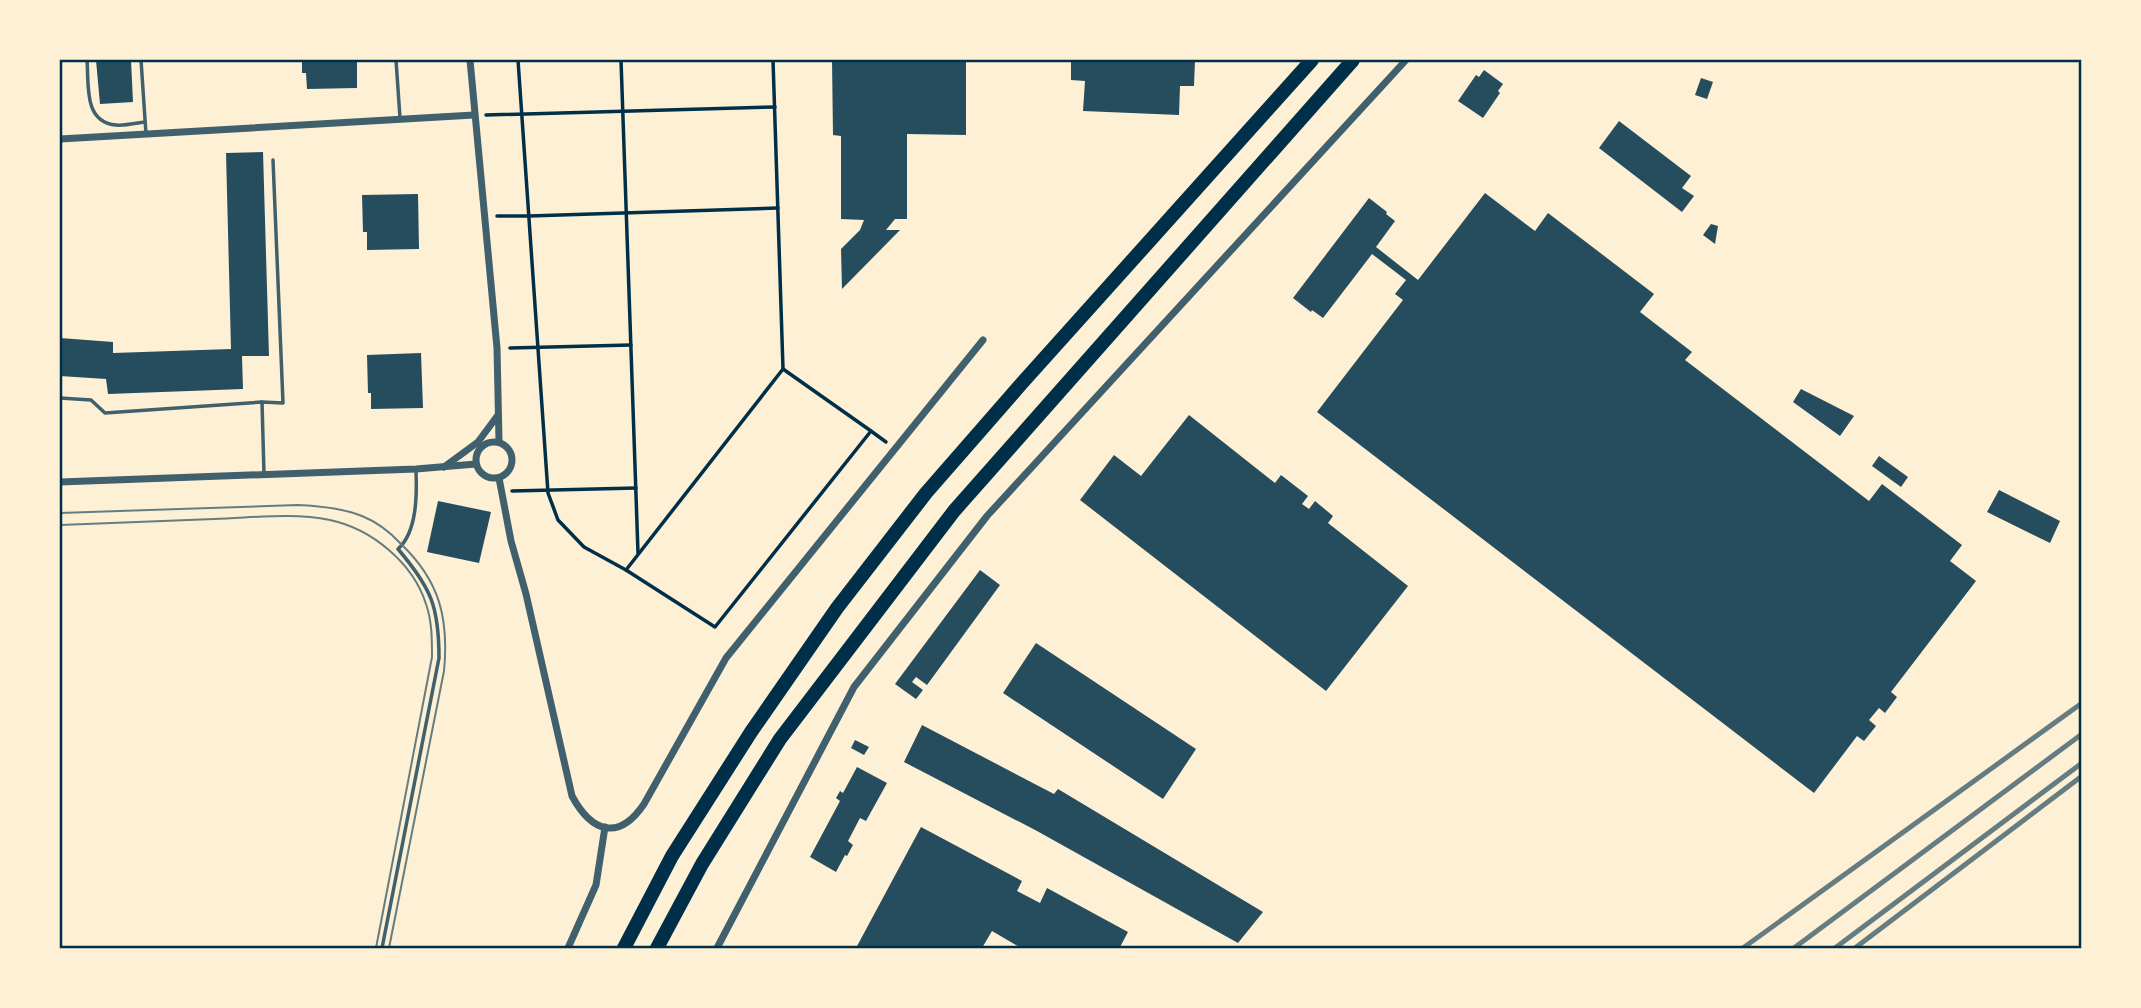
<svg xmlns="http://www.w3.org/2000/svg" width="2141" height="1008" font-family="'Varela Round',sans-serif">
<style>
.building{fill:#264d5e}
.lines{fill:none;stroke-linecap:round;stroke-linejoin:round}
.path{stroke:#003049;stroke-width:3.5}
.service{stroke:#3f606c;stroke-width:3.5}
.minor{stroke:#3f606c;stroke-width:7}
.motorway{stroke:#003049;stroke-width:14}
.tram{stroke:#657d81;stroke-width:2}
.rail{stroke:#657d81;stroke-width:5}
.neatline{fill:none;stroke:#003049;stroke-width:2.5}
</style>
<rect width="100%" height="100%" fill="#fdf0d5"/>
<g class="building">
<polygon points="96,60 131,60 133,102 100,104"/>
<polygon points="302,60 357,60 357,88 307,89 306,73 302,73"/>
<polygon points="832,60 966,60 966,135 907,134 907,219 895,219 886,230 900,230 842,289 841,249 860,230 864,220 841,219 841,136 833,135"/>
<polygon points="1071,60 1195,60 1194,86 1180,86 1179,115 1083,111 1085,81 1071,80"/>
<polygon points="1484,70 1503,84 1498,91 1500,93 1483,118 1458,101 1476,75 1479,77"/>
<polygon points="1701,78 1713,82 1707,99 1695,95"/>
<polygon points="1619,121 1691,176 1682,188 1694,196 1682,212 1599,148"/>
<polygon points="263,152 269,356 242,356 243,389 108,394 106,379 60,376 60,338 113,342 113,353 231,349 226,153"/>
<polygon points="1485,193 1535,231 1548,213 1654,294 1640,312 1692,352 1685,360 1869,501 1882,484 1962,545 1950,561 1976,581 1891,692 1897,697 1885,713 1879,708 1869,720 1876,726 1864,741 1857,736 1814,793 1317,412 1403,300 1395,294 1406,280 1372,254 1323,318 1312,310 1311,312 1293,298 1369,198 1387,212 1386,214 1395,221 1376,247 1418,280"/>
<polygon points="418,194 419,249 367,250 367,232 363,232 362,195"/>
<polygon points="1711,224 1718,226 1715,244 1703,235"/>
<polygon points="421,353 423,408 371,409 371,393 368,393 367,355"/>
<polygon points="1801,389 1854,416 1840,436 1793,402"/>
<polygon points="1189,415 1275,483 1281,475 1308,496 1302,504 1309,509 1315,501 1333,516 1328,523 1408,586 1326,691 1080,500 1114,455 1141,476"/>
<polygon points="1879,456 1908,477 1901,487 1872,466"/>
<polygon points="1999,490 2060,521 2050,543 1987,512"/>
<polygon points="438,501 491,512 479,563 427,552"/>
<polygon points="980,570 1000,585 927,685 916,677 912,682 923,690 916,699 895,684"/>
<polygon points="1036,643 1196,749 1163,799 1003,693"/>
<polygon points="922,725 1054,794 1058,789 1263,912 1238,943 1037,831 904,762"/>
<polygon points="855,740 869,747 864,755 851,748"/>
<polygon points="857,767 887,783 866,821 860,818 848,841 853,845 847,856 845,855 836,872 810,857 840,801 836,798 840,791 843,793"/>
<polygon points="921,827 1022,881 1017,891 1040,903 1047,888 1128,932 1120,947 1124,948 1021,948 992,931 982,948 856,948"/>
</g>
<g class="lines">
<g class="path">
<polyline points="518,60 548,493 558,520 584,547 626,570 715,627 871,431 783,369"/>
<polyline points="621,60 638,553"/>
<polyline points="486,115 775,107"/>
<polyline points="497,216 529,216 778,208"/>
<polyline points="510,348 631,345"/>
<polyline points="871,431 886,442"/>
<polyline points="512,491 636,488"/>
<polyline points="626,570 783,369 773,60"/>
</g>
<g class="service">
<path d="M87,60C89,84 83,122 116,125C125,126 136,123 145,122"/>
<polyline points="141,60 146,134"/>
<polyline points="396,60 400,118"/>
<polyline points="60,398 91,400 105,413 262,402"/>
<polyline points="264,474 262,402 283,403 273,160"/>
<path d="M382,948L439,658C439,606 431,588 398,549C417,532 417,495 416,471"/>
</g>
<g class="minor">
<polyline points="470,60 497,348 499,441"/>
<polyline points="60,139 474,115"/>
<circle cx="494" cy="460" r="18"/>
<polyline points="444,467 478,442 498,415"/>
<path d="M499,478L511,541L526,594L572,796C592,833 619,841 644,804L726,658L983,340"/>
<polyline points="60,482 416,469 476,464"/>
<polyline points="568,948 596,885 605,827"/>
<polyline points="717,948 854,687 987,516 1406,60"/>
</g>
<g class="motorway">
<polyline points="624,948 672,856 751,732 837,608 926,493 1022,383 1312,60"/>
<polyline points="657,948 702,864 780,739 954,511 1353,60"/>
</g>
<g class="tram">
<path d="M60,513L298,505C320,506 342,508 362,516C377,522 390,532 401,544C440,581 449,619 444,671L389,948"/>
<path d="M60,525C111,523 162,521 214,519C252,518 292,512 330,520C372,529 413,563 426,604C432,621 432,639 432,657L376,948"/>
</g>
<g class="rail">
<polyline points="1743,948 2082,703"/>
<polyline points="1794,948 2082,734"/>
<polyline points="1835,948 2082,763"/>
<polyline points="1855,948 2082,776"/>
</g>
</g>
<rect width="2141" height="1008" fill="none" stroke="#fdf0d5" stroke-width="122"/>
<rect x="61" y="61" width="2019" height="886" class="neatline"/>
</svg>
